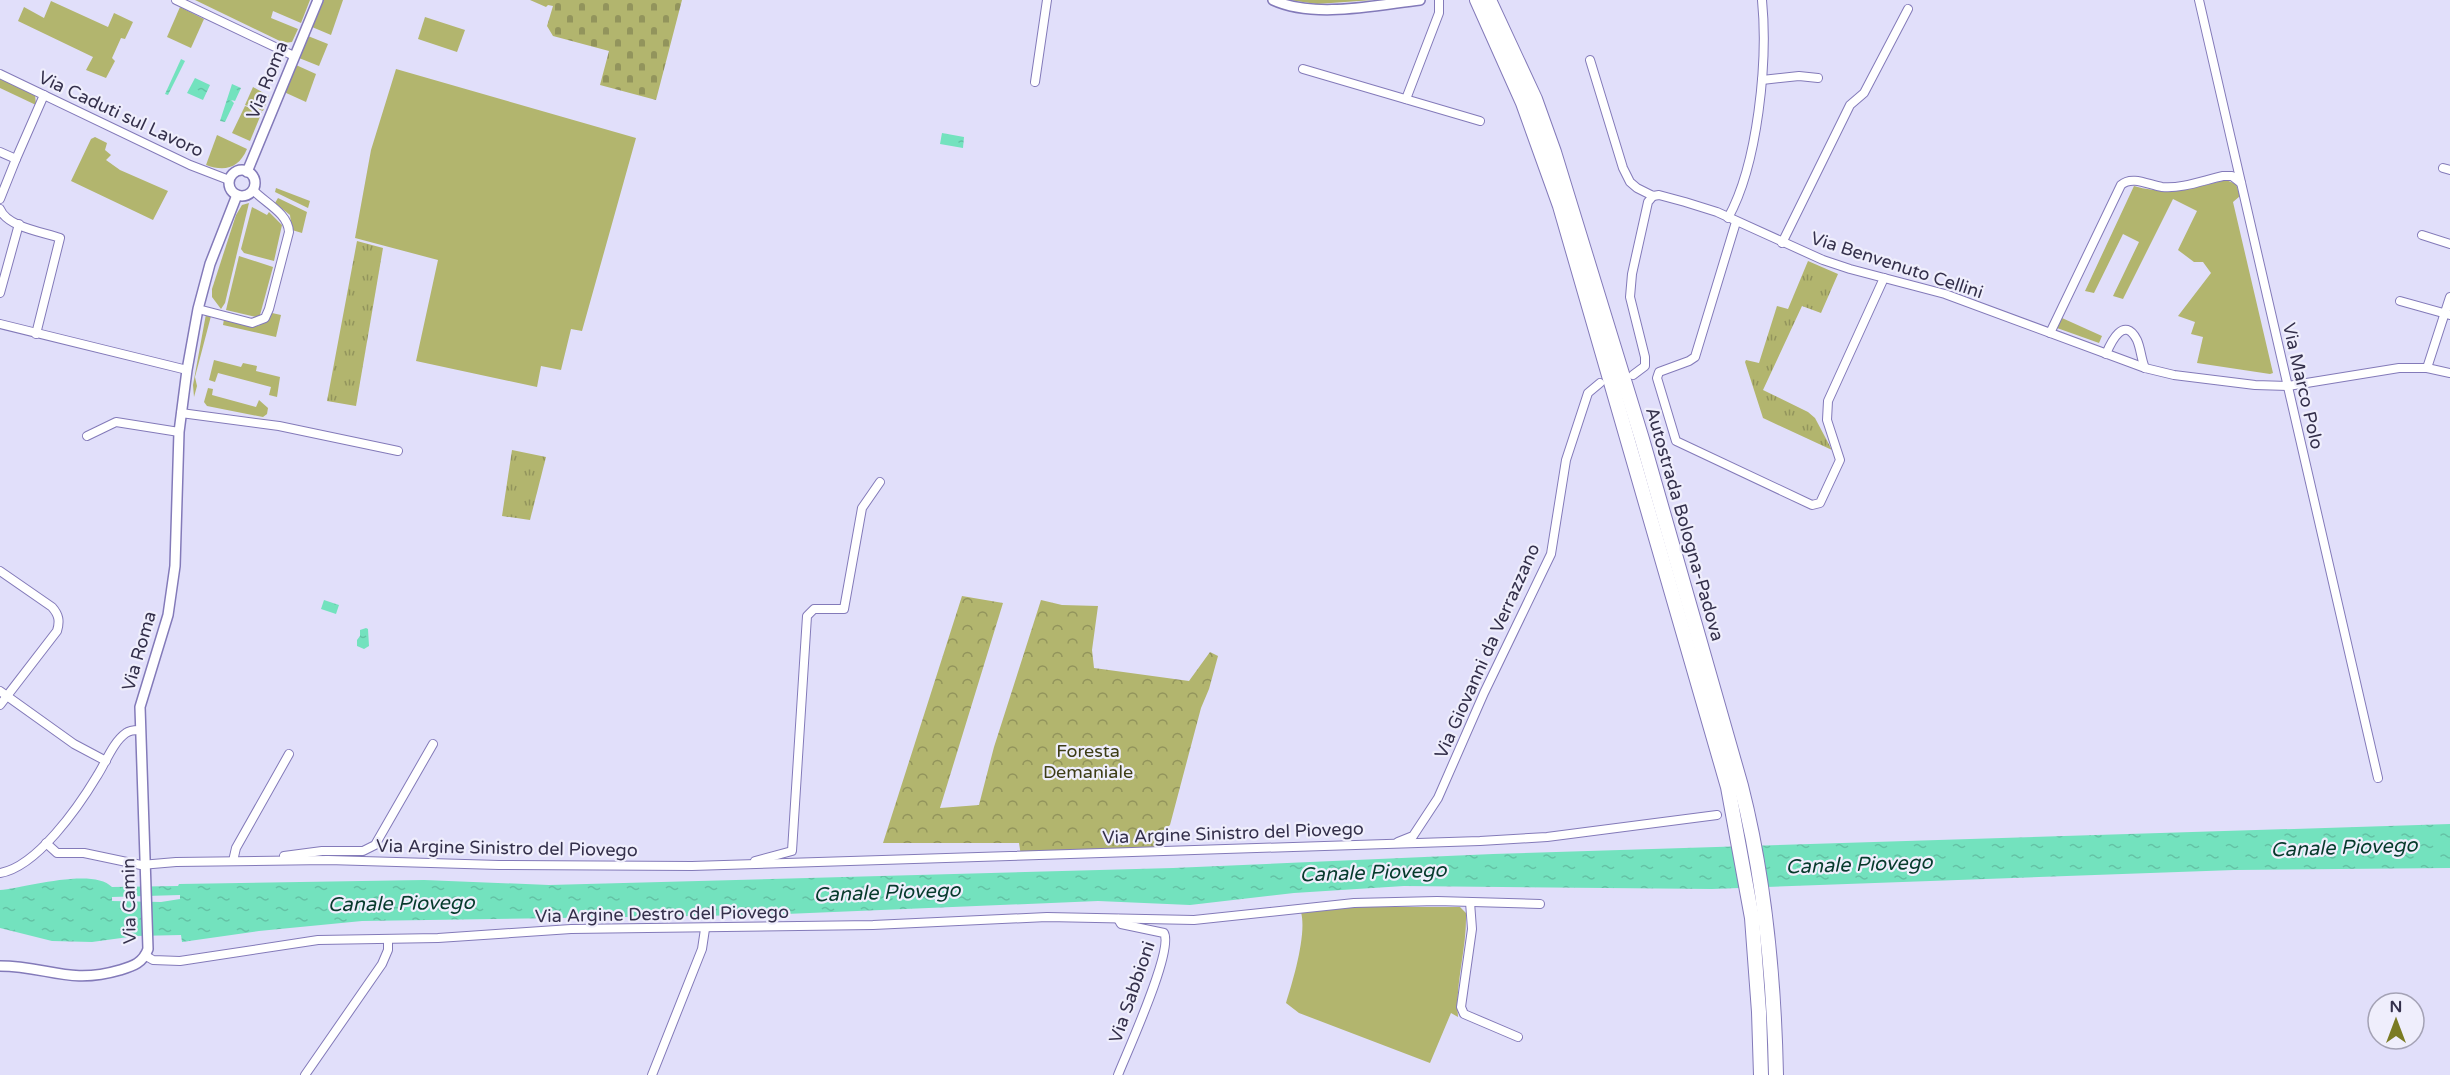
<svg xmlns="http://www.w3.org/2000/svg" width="2450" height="1075" font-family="'Varela Round',sans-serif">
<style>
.green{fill:#b2b56e}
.forest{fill:url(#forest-crowns)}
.cemetery{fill:url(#cemetery-stones)}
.park{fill:url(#park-tufts)}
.water{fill:url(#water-ripples);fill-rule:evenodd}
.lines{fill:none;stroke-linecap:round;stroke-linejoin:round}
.minor-casing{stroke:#837ab9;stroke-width:10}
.tertiary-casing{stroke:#837ab9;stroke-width:12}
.motorway-casing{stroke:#837ab9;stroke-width:16}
.minor{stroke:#fff;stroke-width:8}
.tertiary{stroke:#fff;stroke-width:9}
.motorway{stroke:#fff;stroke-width:14}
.labels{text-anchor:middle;stroke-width:4.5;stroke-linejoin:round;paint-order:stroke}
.street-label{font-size:18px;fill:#34304b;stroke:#efeefc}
.park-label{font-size:18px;fill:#3d3d16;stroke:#efeefc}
.water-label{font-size:20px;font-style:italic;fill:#063a2c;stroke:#efeefc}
</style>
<defs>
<pattern id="forest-crowns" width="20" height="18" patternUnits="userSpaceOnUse" patternTransform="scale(1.5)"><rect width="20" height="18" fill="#b2b56e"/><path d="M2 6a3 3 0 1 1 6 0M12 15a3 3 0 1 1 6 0" fill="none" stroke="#92945c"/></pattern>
<pattern id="cemetery-stones" width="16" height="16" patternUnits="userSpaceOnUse" patternTransform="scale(1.5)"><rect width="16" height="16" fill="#b2b56e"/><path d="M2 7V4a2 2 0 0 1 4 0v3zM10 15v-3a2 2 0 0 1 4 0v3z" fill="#92945c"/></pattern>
<pattern id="park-tufts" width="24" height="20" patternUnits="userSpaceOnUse" patternTransform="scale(1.5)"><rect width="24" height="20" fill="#b2b56e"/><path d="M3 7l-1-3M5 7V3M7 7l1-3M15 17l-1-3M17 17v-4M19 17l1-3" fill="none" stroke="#92945c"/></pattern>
<pattern id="water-ripples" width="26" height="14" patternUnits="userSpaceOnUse" patternTransform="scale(1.5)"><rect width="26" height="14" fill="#73e2be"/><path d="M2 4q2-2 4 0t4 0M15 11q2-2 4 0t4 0" fill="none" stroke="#64c2a5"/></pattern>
</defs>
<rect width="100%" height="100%" fill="#e1dffa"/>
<g class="green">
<polygon points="195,0 310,0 301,23 273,11 271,18 298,29 292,42 284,43"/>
<polygon points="324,0 343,0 331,35 312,27"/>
<polygon points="1289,0 1373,0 1317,4"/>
<polygon points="51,1 108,27 114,13 133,22 125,39 121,38 112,58 115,61 106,78 86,70 93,57 18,21 24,7 44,18"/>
<polygon points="180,7 204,19 191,48 167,37"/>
<polygon points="425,17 465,30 457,52 418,39"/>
<polygon points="308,36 328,44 319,66 299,58"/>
<polygon points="296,65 316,74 306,102 284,92"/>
<polygon points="396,69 636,138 582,331 571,329 561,370 541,366 537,387 416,361 438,260 355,238 371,150"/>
<polygon points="0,78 35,95 36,105 0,88"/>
<polygon points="253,87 269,96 263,111 245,105"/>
<polygon points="245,106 262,112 250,141 232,133"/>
<path d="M217,135L247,149C239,168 225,172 206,165Z"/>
<polygon points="95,137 107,143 105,150 111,155 106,160 120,170 168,191 153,220 71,181 91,139"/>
<path d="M2226,180L2236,184L2240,196L2233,202L2273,373L2270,374L2197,363L2203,337L2191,334L2195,322L2178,316L2211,273L2203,262H2194L2178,250L2197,211L2173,199L2123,299L2113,296L2139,242L2123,234L2094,293L2085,291L2134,186C2169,196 2192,188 2226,180Z"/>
<polygon points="276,188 310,201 308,208 275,192"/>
<polygon points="278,198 307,212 302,233 292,230 290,215 275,203"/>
<polygon points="249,203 225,303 221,309 212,297 212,289 236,215 242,205"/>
<polygon points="252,207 267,215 269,212 282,225 274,261 244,253 241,249"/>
<polygon points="239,256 273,267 260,315 256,317 226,310"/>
<polygon points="272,313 281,315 276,337 223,325 224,319 258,326 269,319"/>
<polygon points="206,314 211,316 195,377 197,386 194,397 193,385"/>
<polygon points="2062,318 2102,336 2099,343 2057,328"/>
<polygon points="214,360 241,367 243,363 257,366 256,371 280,377 277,397 269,395 271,387 218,373 215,382 209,380"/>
<polygon points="208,388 213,389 212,395 256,407 259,400 268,408 267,414 263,417 207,406 204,402"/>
<path d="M1360,907H1460L1466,913C1467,949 1455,982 1458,1017L1451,1013L1430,1063L1299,1013L1286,1003C1293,981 1307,934 1301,912Z"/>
</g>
<polygon class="forest" points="962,596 1003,603 940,808 979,805 994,747 1041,600 1062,605 1098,606 1092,650 1094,668 1189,681 1210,652 1218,656 1209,689 1201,708 1170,825 1158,835 1161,851 1021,856 1019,843 883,843"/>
<polygon class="cemetery" points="530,0 682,0 656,100 600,85 609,51 553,36 547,26 553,6 548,5 546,7"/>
<g class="park">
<polygon points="357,241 383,248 356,406 327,401"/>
<polygon points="1808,261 1838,274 1821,313 1802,306 1763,390 1808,412 1815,418 1832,450 1763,418 1745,362 1746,360 1759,363 1777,306 1788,309"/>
<polygon points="512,450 546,457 530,520 502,516"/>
</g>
<g class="water">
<polygon points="181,59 185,61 168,95 165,94"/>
<polygon points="195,78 210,85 203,100 187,93"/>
<polygon points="232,84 241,88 235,101 231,100 234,103 225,122 220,121"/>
<polygon points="942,133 964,137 963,148 940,144"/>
<polygon points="324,600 339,605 336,614 321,609"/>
<polygon points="366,628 368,629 369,646 364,649 357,646 357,640 360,636 360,630"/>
<path d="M2450,824V868L2234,870L1712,889L1404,886L1294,893L1190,905L1098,901L761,915L362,921L259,931L182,942L181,935L136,936L92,942L52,941L0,928V890C24,888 93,867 112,887L178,886L179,884L424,880L549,885L1173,868L1493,854ZM180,895V899L161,902L112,901V897Z"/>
</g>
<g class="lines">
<defs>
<g id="minor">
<polyline points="176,0 294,56"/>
<polyline points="2199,0 2378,778"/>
<polyline points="1590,60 1623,168 1630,182 1637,188 1653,196 1659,195 1685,202 1717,212 1823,260 1850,269 1945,294 2145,368 2174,375 2255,385 2288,386 2399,368 2427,368 2450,373"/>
<polyline points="1303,69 1480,121"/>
<polyline points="0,74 190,165 229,180"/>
<polyline points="1762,80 1799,76 1818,78"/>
<polyline points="1035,82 1047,0"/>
<polyline points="1406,99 1439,13 1439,0"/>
<polyline points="0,152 16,159 44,95"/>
<polyline points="2443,168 2450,170"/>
<polyline points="0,199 16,159"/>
<path d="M0,209C7,227 43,232 60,238L36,334"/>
<path d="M1728,218C1758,164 1768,61 1762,0"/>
<polyline points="1736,222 1695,357 1689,361 1659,372 1657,378 1676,441 1812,505 1820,503 1840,460 1827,420 1828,401 1884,278"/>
<polyline points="2422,235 2450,244"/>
<polyline points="1782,243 1850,105 1864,93 1908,9"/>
<polyline points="0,293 19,224"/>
<polyline points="2400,301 2450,315"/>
<path d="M198,309L252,323L265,318L269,309L289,232C288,213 265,203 253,190"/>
<polyline points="0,324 187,370"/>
<path d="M2050,333L2121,185C2132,175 2149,185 2162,187C2182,189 2204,180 2223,176H2232L2241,183"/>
<path d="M2106,354C2111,342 2124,315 2137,340C2141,349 2141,359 2145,368"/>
<polyline points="2427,368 2450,297"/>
<polyline points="1633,375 1645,366 1645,357 1630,297 1632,274 1648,202 1653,196"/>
<polyline points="181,413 279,426 398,451"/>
<polyline points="87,436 116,422 179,432"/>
<path d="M0,571L52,607C59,615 60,621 57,631L0,705"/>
<polyline points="0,691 74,744 106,761"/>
<polyline points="1398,842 1413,836 1438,798 1484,693 1551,554 1566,460 1588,393 1600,383"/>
<polyline points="46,843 57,853 84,853 141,865 176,862 328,860 499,865 692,866 1480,841 1547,837 1717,815"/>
<polyline points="284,856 322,851 363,851 375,845 433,744"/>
<polyline points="233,861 236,848 289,754"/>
<polyline points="755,861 792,851 807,616 814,609 844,609 862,508 880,482"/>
<path d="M0,873C37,867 79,806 97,776C106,762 113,742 126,733C130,730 135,730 139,730"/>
<polyline points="1470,902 1472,929 1461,1007 1464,1014 1518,1037"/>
<path d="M1118,919L1121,924L1164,933C1174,950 1127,1052 1118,1075"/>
<polyline points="146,956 153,960 180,961 318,940 438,938 571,929 873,925 1047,917 1194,920 1354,903 1437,901 1540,904"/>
<polyline points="305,1075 382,964 388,950 388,939"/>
<polyline points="652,1075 702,949 705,929"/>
</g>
<g id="tertiary">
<path d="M1273,0C1314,19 1377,5 1420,0"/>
<circle cx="242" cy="183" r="13"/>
<polyline points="247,172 318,0"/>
<path d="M0,966C47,966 69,985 120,970C133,966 143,963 148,949L140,707L168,615L175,566L179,432L187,370L198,309L210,264L237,195"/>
</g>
<g id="motorway">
<polyline points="1477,0 1523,103 1560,206 1728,787 1752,918 1759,1012 1761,1075"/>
<path d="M1489,0L1535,99L1554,152L1642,439L1741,786C1765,880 1774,978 1776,1075"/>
</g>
</defs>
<use href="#minor" class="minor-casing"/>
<use href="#tertiary" class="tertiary-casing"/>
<use href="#motorway" class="motorway-casing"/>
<use href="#minor" class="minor"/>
<use href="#tertiary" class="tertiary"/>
<use href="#motorway" class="motorway"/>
</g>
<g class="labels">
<g class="street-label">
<text transform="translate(267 80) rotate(-68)" y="6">Via Roma</text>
<text transform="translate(121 114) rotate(25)" y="6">Via Caduti sul Lavoro</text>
<text transform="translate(1897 265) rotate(18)" y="6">Via Benvenuto Cellini</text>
<text transform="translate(2303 386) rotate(77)" y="6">Via Marco Polo</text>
<text transform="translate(1685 524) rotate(74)" y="6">Autostrada Bologna-Padova</text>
<text transform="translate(139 651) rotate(-74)" y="6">Via Roma</text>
<text transform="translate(1487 651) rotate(-66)" y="6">Via Giovanni da Verrazzano</text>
<text transform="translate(1233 833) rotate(-2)" y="6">Via Argine Sinistro del Piovego</text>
<text transform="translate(507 848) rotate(1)" y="6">Via Argine Sinistro del Piovego</text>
<text transform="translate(129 901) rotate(-91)" y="6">Via Camin</text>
<text transform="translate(662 914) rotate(-1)" y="6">Via Argine Destro del Piovego</text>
<text transform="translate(1132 992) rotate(-71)" y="6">Via Sabbioni</text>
</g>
<g class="park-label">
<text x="1088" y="757">Foresta<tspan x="1088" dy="21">Demaniale</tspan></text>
</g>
<g class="water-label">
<text transform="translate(2344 847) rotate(-2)" y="7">Canale Piovego</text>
<text transform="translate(1859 864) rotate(-2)" y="7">Canale Piovego</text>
<text transform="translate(1373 872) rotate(-2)" y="7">Canale Piovego</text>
<text transform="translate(887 892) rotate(-2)" y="7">Canale Piovego</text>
<text transform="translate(401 903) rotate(-1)" y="7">Canale Piovego</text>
</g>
</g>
<g transform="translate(2396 1021)"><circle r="28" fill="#efeefc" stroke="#a4a2b5" stroke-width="1.5"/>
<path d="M0-4.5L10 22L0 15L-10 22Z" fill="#7a7b23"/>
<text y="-9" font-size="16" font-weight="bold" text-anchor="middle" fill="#34304b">N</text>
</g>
</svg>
